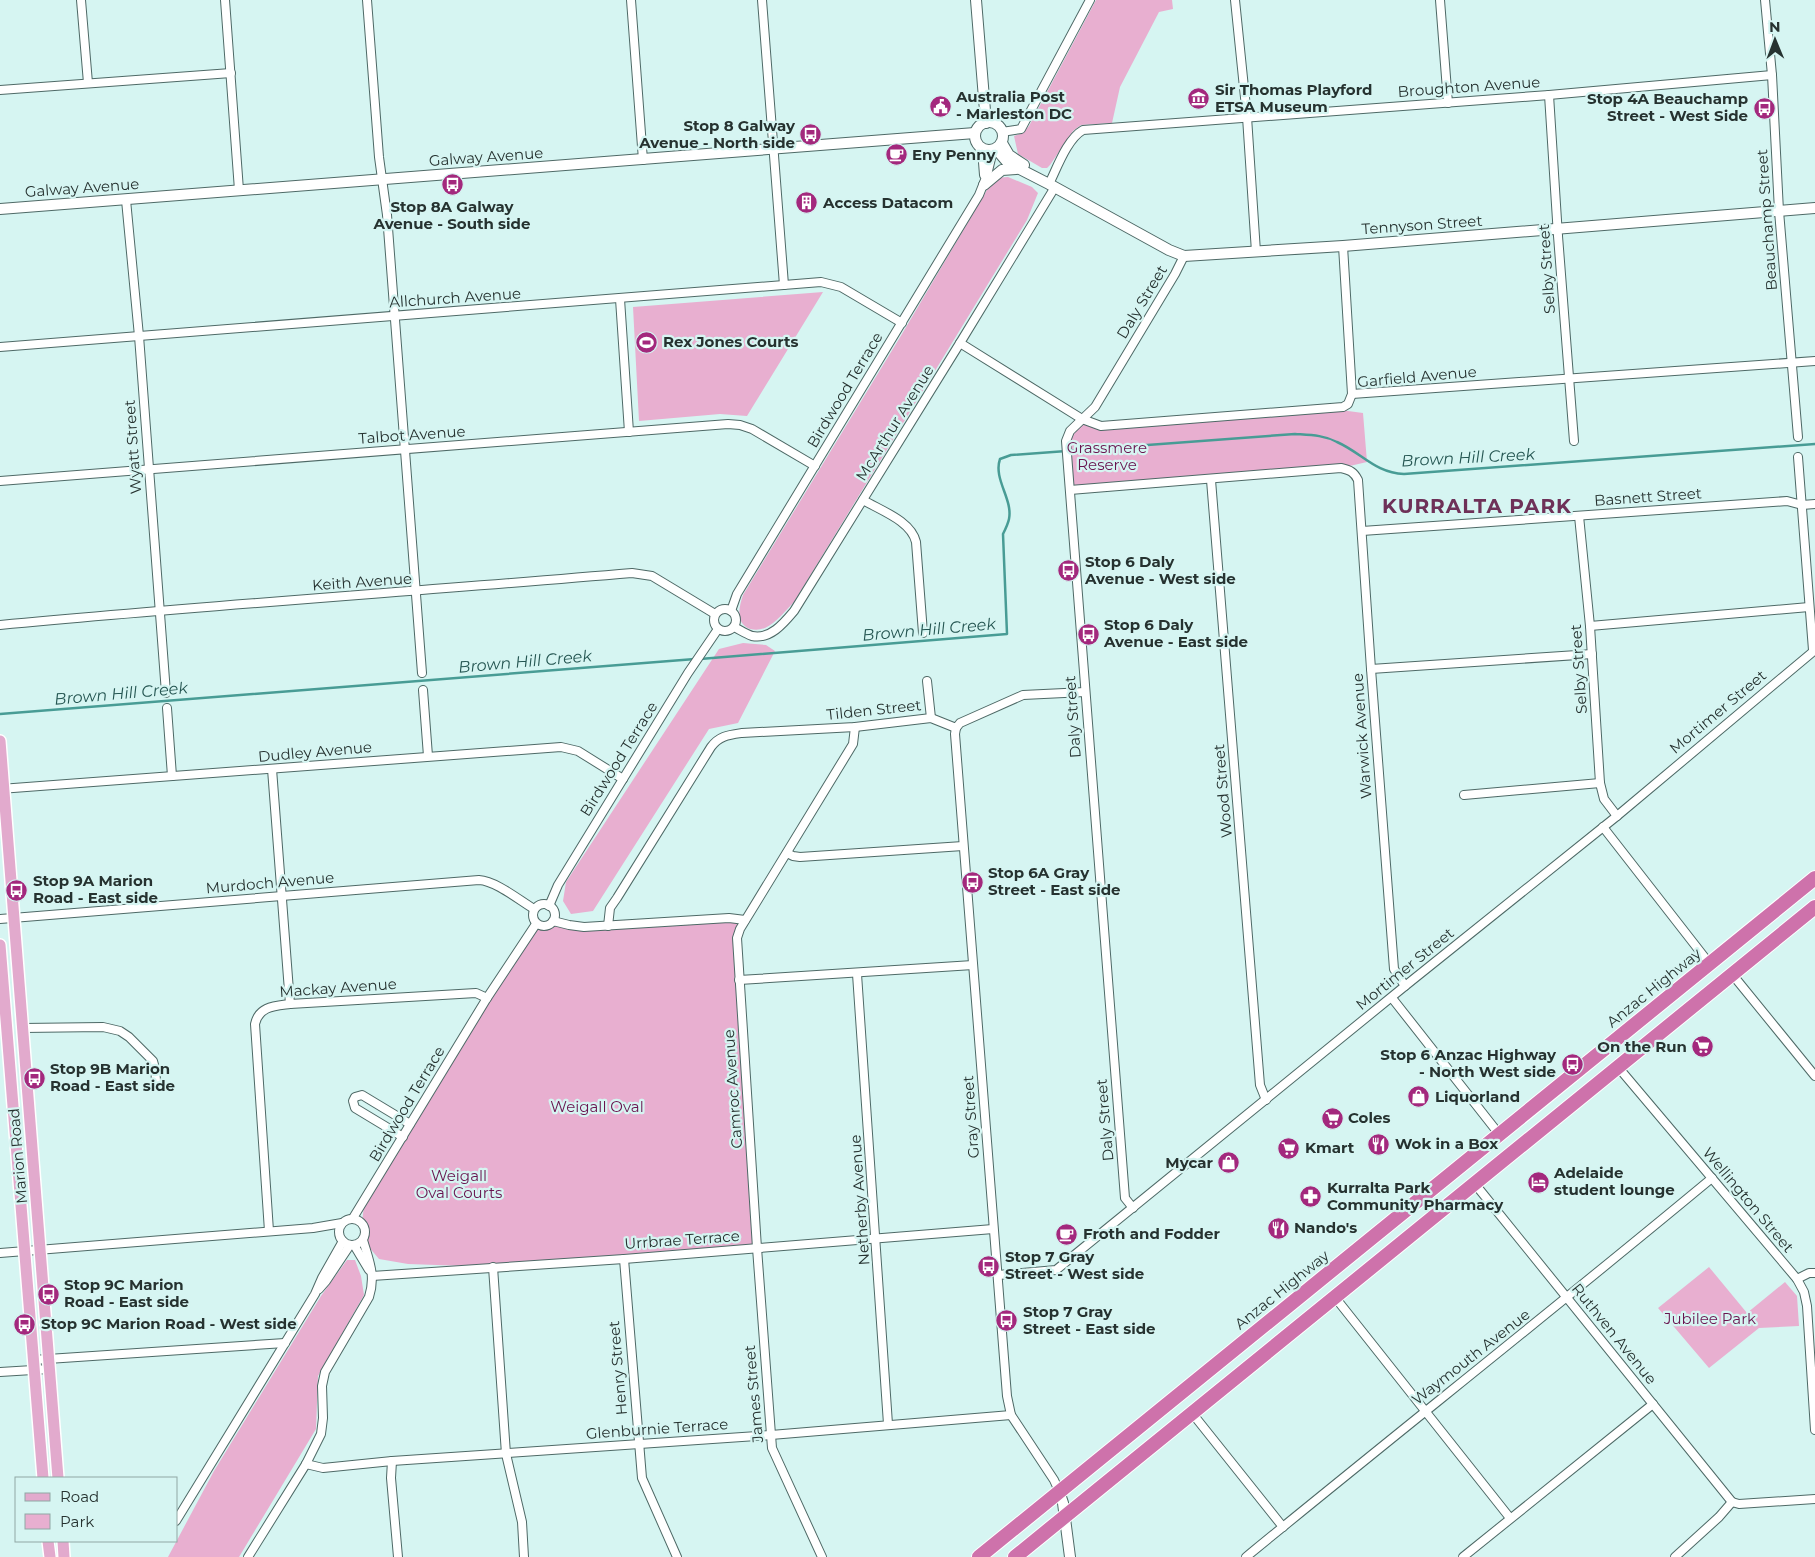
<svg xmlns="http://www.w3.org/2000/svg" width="1815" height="1557" font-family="Montserrat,sans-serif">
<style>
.green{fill:#e8afd0}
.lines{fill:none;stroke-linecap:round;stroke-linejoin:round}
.stream{stroke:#489c95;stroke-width:2.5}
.street-casing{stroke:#4e6966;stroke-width:10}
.secondary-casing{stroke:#4e6966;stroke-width:12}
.primary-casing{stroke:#fff;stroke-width:14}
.highway-casing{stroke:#fff;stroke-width:16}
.street{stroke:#fff;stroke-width:8}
.secondary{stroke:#fff;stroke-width:10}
.primary{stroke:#e2aacd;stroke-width:11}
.highway{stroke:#ce72ab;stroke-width:14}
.labels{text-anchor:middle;stroke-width:4.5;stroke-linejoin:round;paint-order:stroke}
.street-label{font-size:15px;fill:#263230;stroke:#d6f5f2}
.poi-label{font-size:15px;font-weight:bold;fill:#263230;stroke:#d6f5f2;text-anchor:start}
.park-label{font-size:15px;fill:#69144f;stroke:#d6f5f2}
.water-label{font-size:16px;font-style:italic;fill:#245551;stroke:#d6f5f2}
.district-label{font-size:20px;font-weight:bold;letter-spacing:1px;fill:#6e3158;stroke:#d6f5f2}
</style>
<rect width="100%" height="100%" fill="#d6f5f2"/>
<g class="green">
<polygon points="1096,0 1172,0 1173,9 1159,12 1120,87 1112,123 1081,125 1073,131 1050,165 1047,168 1042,168 1018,154 1014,136 1022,133 1029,126"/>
<path d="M1008,177L1032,187L1038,193L1027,220L794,602C786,610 776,623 765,628C760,630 755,630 750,629C735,623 739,607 743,595L902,334L994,178Z"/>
<polygon points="823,292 747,416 720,414 639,421 633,307"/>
<polygon points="1333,409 1363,413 1367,462 1341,468 1070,490 1067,436 1082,419 1101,426"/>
<polygon points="743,643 766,645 775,651 738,723 709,729 593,911 571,914 563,901 566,882 719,649"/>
<polygon points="745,920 737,938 757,1248 493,1267 408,1264 379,1259 363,1240 366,1232 362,1222 365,1198 536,924 546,926 553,921 584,927"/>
<polygon points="347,1260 355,1260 361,1276 364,1295 318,1376 316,1429 239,1557 168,1557 214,1471 321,1296"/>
<polygon points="1709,1267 1747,1313 1785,1282 1797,1296 1799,1326 1759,1328 1709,1368 1658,1308"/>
</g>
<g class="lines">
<g class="stream">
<path d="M700,659L1007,634L1003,534C1005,530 1008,524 1009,519C1013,499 993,479 1000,459L1011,455L1295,434C1310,435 1324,435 1337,442C1362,453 1375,473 1404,474L1815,444"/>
<polyline points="0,714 695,659"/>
</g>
<defs>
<g id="street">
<polyline points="81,0 88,83"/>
<polyline points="225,0 239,190"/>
<polyline points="367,0 379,157 387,215 422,673"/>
<polyline points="631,0 643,160"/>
<polyline points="762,0 784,285"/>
<polyline points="1235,0 1247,117 1256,252"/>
<polyline points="1440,0 1448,103"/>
<polyline points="1765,0 1772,75 1779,211 1798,437"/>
<polyline points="0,90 231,73"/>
<polyline points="1549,95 1558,236 1574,441"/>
<polyline points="1002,132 1021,129 1090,0"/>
<polyline points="982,149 984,175"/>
<path d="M1049,184C1057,168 1067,139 1083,130L1549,95L1772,75"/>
<polyline points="126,200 139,336 166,693"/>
<polyline points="620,299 629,432"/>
<polyline points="960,343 1082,419 1101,426 1343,407 1348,404 1352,394 1343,246"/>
<polyline points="0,347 821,282 841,287 902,323"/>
<polyline points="1352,394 1815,361"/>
<polyline points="1798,457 1813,650"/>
<polyline points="1211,480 1260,1085 1266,1100"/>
<polyline points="0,481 728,424 740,425 752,429 815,466"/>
<path d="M1070,490L1341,468C1350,470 1354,472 1358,480L1371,669L1394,969L1405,986"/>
<path d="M863,500C882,511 911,521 916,542L923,633"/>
<polyline points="1579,516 1590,626 1600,783 1604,799 1617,816"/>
<polyline points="1362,531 1787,501 1802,505 1815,504"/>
<circle cx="725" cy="620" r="11"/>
<polyline points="731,611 737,594 979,195 987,175 993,150"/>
<path d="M0,625C210,605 421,591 632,573L652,576L715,614"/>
<polyline points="1590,626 1809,607"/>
<path d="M734,627C740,630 746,634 752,636C770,640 784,623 794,611L960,343L1055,187"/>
<polyline points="1371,669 1592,654"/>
<polyline points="927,681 931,718"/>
<polyline points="423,690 428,756"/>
<polyline points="167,708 172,776"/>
<polyline points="956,728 955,734 1007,1396 1011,1415 1054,1480 1059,1491"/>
<polyline points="272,769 290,1004"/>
<polyline points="0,789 561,747 578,751 623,779"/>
<polyline points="1464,795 1600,783"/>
<polyline points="1603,827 1709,963"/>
<polyline points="787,853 793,856 800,857 963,846"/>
<circle cx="544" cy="915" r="11"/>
<polyline points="549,906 558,885 688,673 718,629"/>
<path d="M0,919L479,880C496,881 519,900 534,909"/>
<polyline points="553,921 569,925 584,927 729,918 745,920"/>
<path d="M608,926L610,908L617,898L711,747C719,736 728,735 742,733L855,727L931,718L956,728L960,723L1023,695L1085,692"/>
<polyline points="857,974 888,1424"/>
<polyline points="1732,974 1815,1076"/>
<polyline points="739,980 973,965"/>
<polyline points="1392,998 1499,1134"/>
<polyline points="23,1028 103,1027 120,1031 129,1037 153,1061 155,1068 156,1080"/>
<polyline points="1618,1067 1797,1279 1804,1292 1807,1306 1815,1430"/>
<polyline points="403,1137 355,1108 353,1101 355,1097 362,1095 410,1124"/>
<polyline points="1475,1184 1732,1502"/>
<polyline points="1133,1208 1125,1198 1066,441 1070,431 1095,407 1175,274 1184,256"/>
<polyline points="353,1218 487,998 536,924"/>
<circle cx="352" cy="1232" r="13"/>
<path d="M269,1231L255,1024C259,1006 275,1006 290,1004L476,993L487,998"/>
<polyline points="354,1245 369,1270"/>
<polyline points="0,1253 313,1228 342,1223"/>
<polyline points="624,1259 642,1478 677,1557"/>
<polyline points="493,1267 506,1454 522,1522 524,1557"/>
<polyline points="998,1275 1056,1270 1405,986 1617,816 1815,650"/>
<polyline points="372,1276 624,1259 993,1229"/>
<polyline points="1797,1279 1809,1273 1815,1273"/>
<polyline points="319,1289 326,1281 350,1245"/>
<polyline points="1334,1296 1510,1518"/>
<polyline points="33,1360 285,1343"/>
<polyline points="0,1372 49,1369"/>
<polyline points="1192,1413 1283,1527"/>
<polyline points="392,1461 391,1478 398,1557"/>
<polyline points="306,1464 323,1468 392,1461 771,1435 1011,1415"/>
<polyline points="1732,1502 1739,1504 1815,1499"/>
<polyline points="176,1521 315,1294 322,1278 343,1241"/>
<path d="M248,1557L306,1464L321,1434L323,1418L322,1386L325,1372L369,1297C376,1275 369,1261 363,1240"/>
<polyline points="822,1557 772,1448 757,1248 737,938 740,929 853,744 855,727"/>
<path d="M1246,1557C1401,1430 1558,1306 1712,1178"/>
<polyline points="1463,1557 1653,1404"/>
<polyline points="1675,1557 1719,1517 1732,1502"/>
</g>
<g id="secondary">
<polyline points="976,0 986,123"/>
<circle cx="989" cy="136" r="14"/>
<polyline points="1002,143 1009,155 1024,165"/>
<polyline points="996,149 1008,163 1049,184 1169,250 1184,256 1343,246 1815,208"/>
<polyline points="984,185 1002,170 1016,169"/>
<polyline points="0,209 975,133"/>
<polyline points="1059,1491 1063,1503 1070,1557"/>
</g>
<g id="primary">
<polyline points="0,741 58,1478"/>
<polyline points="0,945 43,1478"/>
<polyline points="48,1541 50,1557"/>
<polyline points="63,1541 64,1557"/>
</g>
<g id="highway">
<polyline points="979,1557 1815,878"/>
<polyline points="1015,1557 1815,907"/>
</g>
</defs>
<use href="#street" class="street-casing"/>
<use href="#secondary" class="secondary-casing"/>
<use href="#primary" class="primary-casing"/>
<use href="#highway" class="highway-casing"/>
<use href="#street" class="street"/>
<use href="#secondary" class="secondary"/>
<use href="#primary" class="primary"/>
<use href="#highway" class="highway"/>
</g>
<defs>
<symbol id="museum-disc" viewBox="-11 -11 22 22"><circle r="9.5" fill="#a3287d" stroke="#d6f5f2"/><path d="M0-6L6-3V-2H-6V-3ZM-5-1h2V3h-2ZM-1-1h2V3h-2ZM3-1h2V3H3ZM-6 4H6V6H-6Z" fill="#fff"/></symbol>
<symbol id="civic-disc" viewBox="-11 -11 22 22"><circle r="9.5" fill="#a3287d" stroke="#d6f5f2"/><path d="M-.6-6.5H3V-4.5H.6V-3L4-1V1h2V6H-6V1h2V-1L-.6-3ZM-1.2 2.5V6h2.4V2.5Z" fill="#fff"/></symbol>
<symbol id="bus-disc" viewBox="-11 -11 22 22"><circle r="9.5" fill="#a3287d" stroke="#d6f5f2"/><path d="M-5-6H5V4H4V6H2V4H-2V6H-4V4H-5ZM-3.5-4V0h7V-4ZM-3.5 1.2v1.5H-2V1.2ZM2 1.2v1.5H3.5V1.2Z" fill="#fff"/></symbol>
<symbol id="cafe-disc" viewBox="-11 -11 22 22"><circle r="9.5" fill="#a3287d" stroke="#d6f5f2"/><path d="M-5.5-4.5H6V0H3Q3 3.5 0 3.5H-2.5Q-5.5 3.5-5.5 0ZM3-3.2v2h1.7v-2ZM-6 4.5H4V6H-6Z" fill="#fff"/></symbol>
<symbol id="building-disc" viewBox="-11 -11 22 22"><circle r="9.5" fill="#a3287d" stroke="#d6f5f2"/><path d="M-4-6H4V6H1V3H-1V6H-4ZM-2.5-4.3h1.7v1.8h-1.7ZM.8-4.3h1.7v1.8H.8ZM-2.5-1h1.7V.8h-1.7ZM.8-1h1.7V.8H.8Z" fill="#fff"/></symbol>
<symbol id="stadium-disc" viewBox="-11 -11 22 22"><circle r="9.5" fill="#a3287d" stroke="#d6f5f2"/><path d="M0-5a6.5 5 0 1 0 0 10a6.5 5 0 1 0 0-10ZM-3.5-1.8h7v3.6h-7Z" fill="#fff"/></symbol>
<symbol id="supermarket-disc" viewBox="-11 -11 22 22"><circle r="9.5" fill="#a3287d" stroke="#d6f5f2"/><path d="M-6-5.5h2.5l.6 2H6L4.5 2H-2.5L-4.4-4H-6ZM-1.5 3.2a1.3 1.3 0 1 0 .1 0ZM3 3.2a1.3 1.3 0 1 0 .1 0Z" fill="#fff"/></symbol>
<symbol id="shop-disc" viewBox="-11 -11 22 22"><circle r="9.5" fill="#a3287d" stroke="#d6f5f2"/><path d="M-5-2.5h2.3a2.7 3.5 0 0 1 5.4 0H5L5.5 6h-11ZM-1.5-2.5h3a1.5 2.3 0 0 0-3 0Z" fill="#fff"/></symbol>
<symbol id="restaurant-disc" viewBox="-11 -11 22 22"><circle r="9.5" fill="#a3287d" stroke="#d6f5f2"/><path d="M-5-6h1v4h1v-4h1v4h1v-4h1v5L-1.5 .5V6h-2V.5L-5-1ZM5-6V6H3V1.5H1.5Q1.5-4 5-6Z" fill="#fff"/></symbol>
<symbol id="hotel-disc" viewBox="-11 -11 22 22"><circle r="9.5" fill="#a3287d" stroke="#d6f5f2"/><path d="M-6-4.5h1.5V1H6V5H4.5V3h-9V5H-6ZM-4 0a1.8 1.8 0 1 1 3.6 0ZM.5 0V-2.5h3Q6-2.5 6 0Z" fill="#fff"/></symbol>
<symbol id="pharmacy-disc" viewBox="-11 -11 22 22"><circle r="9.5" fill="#a3287d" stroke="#d6f5f2"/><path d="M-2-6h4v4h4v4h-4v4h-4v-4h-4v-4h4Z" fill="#fff"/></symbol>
</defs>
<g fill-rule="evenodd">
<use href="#museum-disc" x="1186" y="86" width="25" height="25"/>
<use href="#civic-disc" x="928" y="94" width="25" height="25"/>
<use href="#bus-disc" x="1752" y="96" width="25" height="25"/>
<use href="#bus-disc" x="798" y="122" width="25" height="25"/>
<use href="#cafe-disc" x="884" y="142" width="25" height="25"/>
<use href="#bus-disc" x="440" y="172" width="25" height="25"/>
<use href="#building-disc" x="794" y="190" width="25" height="25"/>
<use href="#stadium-disc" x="634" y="330" width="25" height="25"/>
<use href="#bus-disc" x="1056" y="558" width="25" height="25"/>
<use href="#bus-disc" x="1076" y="622" width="25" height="25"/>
<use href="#bus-disc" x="960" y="870" width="25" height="25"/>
<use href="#bus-disc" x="4" y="878" width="25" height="25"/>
<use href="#supermarket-disc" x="1690" y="1034" width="25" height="25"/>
<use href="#bus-disc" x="1560" y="1052" width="25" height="25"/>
<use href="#bus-disc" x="22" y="1066" width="25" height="25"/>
<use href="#shop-disc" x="1406" y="1084" width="25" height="25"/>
<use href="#supermarket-disc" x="1320" y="1106" width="25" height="25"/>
<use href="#restaurant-disc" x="1366" y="1132" width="25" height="25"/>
<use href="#supermarket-disc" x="1276" y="1136" width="25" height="25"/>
<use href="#shop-disc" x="1216" y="1150" width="25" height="25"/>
<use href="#hotel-disc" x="1526" y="1170" width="25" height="25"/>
<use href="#pharmacy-disc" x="1298" y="1184" width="25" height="25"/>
<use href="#restaurant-disc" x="1266" y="1216" width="25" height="25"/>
<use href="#cafe-disc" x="1054" y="1222" width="25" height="25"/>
<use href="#bus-disc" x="976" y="1254" width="25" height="25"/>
<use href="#bus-disc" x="36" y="1282" width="25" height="25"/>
<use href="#bus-disc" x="994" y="1308" width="25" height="25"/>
<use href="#bus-disc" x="12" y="1312" width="25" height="25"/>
</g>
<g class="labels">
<g class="street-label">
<text transform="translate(1469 87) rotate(-4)" y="5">Broughton Avenue</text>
<text transform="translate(486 157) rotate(-4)" y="5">Galway Avenue</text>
<text transform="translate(82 188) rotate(-4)" y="5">Galway Avenue</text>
<text transform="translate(1767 220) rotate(-94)" y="5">Beauchamp Street</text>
<text transform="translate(1422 225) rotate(-4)" y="5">Tennyson Street</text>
<text transform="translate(1547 269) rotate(-94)" y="5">Selby Street</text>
<text transform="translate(455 298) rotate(-4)" y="5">Allchurch Avenue</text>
<text transform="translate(1142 302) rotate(-59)" y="5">Daly Street</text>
<text transform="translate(1417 377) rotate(-5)" y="5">Garfield Avenue</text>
<text transform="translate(845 390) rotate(-59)" y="5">Birdwood Terrace</text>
<text transform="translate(895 423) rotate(-58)" y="5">McArthur Avenue</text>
<text transform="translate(412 435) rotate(-4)" y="5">Talbot Avenue</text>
<text transform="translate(133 447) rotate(-94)" y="5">Wyatt Street</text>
<text transform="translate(1648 497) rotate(-4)" y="5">Basnett Street</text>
<text transform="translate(362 582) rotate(-4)" y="5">Keith Avenue</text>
<text transform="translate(1579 669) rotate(-94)" y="5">Selby Street</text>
<text transform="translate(874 710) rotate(-6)" y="5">Tilden Street</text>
<text transform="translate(1718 712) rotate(-40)" y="5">Mortimer Street</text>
<text transform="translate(1073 717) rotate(-94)" y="5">Daly Street</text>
<text transform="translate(1362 736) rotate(-94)" y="5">Warwick Avenue</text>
<text transform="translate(315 752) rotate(-5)" y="5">Dudley Avenue</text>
<text transform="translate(619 759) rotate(-58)" y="5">Birdwood Terrace</text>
<text transform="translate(1223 791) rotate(-95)" y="5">Wood Street</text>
<text transform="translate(270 883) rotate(-5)" y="5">Murdoch Avenue</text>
<text transform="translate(1405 969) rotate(-39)" y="5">Mortimer Street</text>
<text transform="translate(338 988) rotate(-4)" y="5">Mackay Avenue</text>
<text transform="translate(1654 988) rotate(-39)" y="5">Anzac Highway</text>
<text transform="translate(733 1089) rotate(-94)" y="5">Camroc Avenue</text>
<text transform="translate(407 1104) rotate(-59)" y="5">Birdwood Terrace</text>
<text transform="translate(971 1117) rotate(-94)" y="5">Gray Street</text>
<text transform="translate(1105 1120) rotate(-95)" y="5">Daly Street</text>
<text transform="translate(18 1156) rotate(-95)" y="5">Marion Road</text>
<text transform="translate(860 1200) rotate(-94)" y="5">Netherby Avenue</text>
<text transform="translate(1748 1200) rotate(50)" y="5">Wellington Street</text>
<text transform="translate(682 1240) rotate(-4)" y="5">Urrbrae Terrace</text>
<text transform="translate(1282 1290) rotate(-39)" y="5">Anzac Highway</text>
<text transform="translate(1614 1334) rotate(51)" y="5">Ruthven Avenue</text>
<text transform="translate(1471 1357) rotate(-38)" y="5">Waymouth Avenue</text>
<text transform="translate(618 1368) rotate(-95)" y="5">Henry Street</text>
<text transform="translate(754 1394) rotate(-95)" y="5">James Street</text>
<text transform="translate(657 1429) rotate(-4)" y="5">Glenburnie Terrace</text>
</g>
<g class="poi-label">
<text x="1215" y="95">Sir Thomas Playford<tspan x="1215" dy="17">ETSA Museum</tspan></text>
<text x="956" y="102">Australia Post<tspan x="956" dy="17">- Marleston DC</tspan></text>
<text x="1748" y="104" text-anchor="end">Stop 4A Beauchamp<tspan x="1748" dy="17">Street - West Side</tspan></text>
<text x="795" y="131" text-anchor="end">Stop 8 Galway<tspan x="795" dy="17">Avenue - North side</tspan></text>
<text x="912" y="160">Eny Penny</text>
<text x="823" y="208">Access Datacom</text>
<text x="452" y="212" text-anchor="middle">Stop 8A Galway<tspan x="452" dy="17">Avenue - South side</tspan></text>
<text x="663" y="347">Rex Jones Courts</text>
<text x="1085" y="567">Stop 6 Daly<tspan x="1085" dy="17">Avenue - West side</tspan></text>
<text x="1104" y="630">Stop 6 Daly<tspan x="1104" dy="17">Avenue - East side</tspan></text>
<text x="988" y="878">Stop 6A Gray<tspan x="988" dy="17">Street - East side</tspan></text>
<text x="33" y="886">Stop 9A Marion<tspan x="33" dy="17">Road - East side</tspan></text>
<text x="1687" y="1052" text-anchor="end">On the Run</text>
<text x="1556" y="1060" text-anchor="end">Stop 6 Anzac Highway<tspan x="1556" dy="17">- North West side</tspan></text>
<text x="50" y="1074">Stop 9B Marion<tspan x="50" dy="17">Road - East side</tspan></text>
<text x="1435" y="1102">Liquorland</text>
<text x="1348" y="1123">Coles</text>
<text x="1395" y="1149">Wok in a Box</text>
<text x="1305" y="1153">Kmart</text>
<text x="1213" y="1168" text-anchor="end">Mycar</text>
<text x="1554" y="1178">Adelaide<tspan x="1554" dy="17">student lounge</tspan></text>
<text x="1327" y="1193">Kurralta Park<tspan x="1327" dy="17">Community Pharmacy</tspan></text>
<text x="1294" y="1233">Nando's</text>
<text x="1083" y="1239">Froth and Fodder</text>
<text x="1005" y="1262">Stop 7 Gray<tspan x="1005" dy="17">Street - West side</tspan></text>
<text x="64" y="1290">Stop 9C Marion<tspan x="64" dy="17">Road - East side</tspan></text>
<text x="1023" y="1317">Stop 7 Gray<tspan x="1023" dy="17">Street - East side</tspan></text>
<text x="41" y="1329">Stop 9C Marion Road - West side</text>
</g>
<g class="park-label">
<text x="1107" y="453">Grassmere<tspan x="1107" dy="17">Reserve</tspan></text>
<text x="597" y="1112">Weigall Oval</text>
<text x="459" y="1181">Weigall<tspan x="459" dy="17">Oval Courts</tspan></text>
<text x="1710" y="1324">Jubilee Park</text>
</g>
<g class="water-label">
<text transform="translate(1468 457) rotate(-3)" y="6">Brown Hill Creek</text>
<text transform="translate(929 629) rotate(-5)" y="6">Brown Hill Creek</text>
<text transform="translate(525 661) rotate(-5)" y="6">Brown Hill Creek</text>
<text transform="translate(121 693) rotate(-5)" y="6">Brown Hill Creek</text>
</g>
<g class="district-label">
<text x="1477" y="513">KURRALTA PARK</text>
</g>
</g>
<rect x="15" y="1477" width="162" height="65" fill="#d6f5f2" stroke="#90a7a4"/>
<rect x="25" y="1493" width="25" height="8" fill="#e2aacd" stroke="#90a7a4"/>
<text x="60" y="1502" font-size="15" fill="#263230">Road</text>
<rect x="25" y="1514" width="25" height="15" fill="#e8afd0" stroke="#90a7a4"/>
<text x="60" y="1527" font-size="15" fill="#263230">Park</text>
<g transform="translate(1775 40) rotate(359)" stroke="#d6f5f2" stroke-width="4" paint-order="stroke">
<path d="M0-4L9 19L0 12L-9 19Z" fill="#263230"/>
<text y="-8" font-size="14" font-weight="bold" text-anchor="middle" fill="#263230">N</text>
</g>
</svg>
